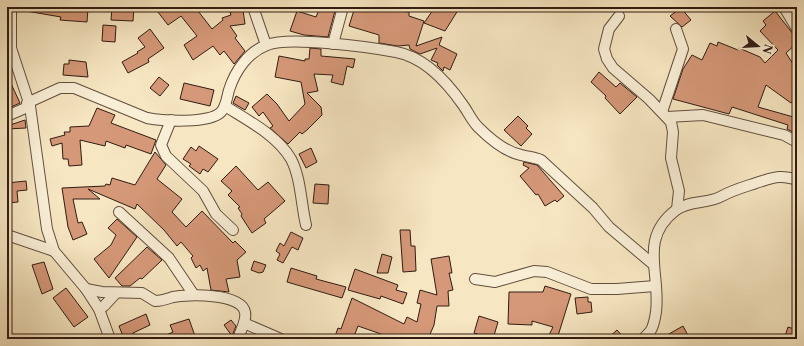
<svg xmlns="http://www.w3.org/2000/svg" width="804" height="346" font-family="'Libre Caslon Text',serif">
<style>
.building{fill:#d59878;stroke:#301c13}
.lines{fill:none;stroke-linecap:round;stroke-linejoin:round}
.minor-casing{stroke:#624e3e;stroke-width:12}
.minor{stroke:#f9efd7;stroke-width:10}
</style>
<rect width="100%" height="100%" fill="#f6e6c1"/>
<filter id="stains"><feTurbulence type="fractalNoise" baseFrequency=".005" numOctaves="4"/><feColorMatrix values="0 0 0 0 .2 0 0 0 0 .09 0 0 0 0 .02 0 0 0 .5 -.17"/></filter>
<radialGradient id="worn" r=".72"><stop offset=".6" stop-color="#630" stop-opacity="0"/><stop offset="1" stop-color="#630" stop-opacity=".3"/></radialGradient>
<g class="building">
<polygon points="26,7 88,8 87,22 60,20 61,17 26,11"/>
<polygon points="112,7 134,7 133,21 111,20"/>
<polygon points="154,7 195,7 212,29 223,20 222,18 231,15 230,12 243,10 245,24 230,26 237,36 235,38 245,51 234,64 224,51 220,55 213,46 193,60 184,45 197,36 181,16 168,25"/>
<polygon points="320,7 336,7 328,37 304,35 290,31 297,11 316,17"/>
<polygon points="355,7 376,7 375,9 409,12 409,16 424,21 416,46 442,37 439,45 457,54 450,70 444,67 443,71 437,65 438,63 431,60 437,48 420,54 410,49 409,45 398,46 379,43 379,35 349,26"/>
<polygon points="435,7 460,7 445,31 424,23"/>
<polygon points="681,8 691,20 682,27 670,16"/>
<polygon points="775,11 797,39 797,43 786,53 797,70 797,96 791,103 766,85 758,107 797,118 797,134 787,129 788,125 732,107 729,114 673,99 683,69 692,55 702,60 710,43 717,46 718,42 738,50 739,48 760,57 765,63 778,50 760,31 766,25 763,21"/>
<polygon points="103,25 116,26 115,42 102,41"/>
<polygon points="150,29 164,48 148,59 149,62 128,73 122,62 138,53 137,52 145,47 138,38"/>
<polygon points="310,48 321,49 321,56 355,59 353,68 347,66 343,85 331,82 333,75 314,74 318,91 307,93 321,107 322,115 307,130 302,134 300,132 288,144 270,128 273,126 263,112 259,116 252,107 267,94 277,104 289,121 305,104 301,82 275,77 279,56 305,61 305,59 309,59"/>
<polygon points="69,60 86,62 88,77 63,75 64,64 69,64"/>
<polygon points="599,72 616,87 620,83 637,97 620,114 605,98 606,96 591,82"/>
<polygon points="7,75 20,103 11,107 7,98"/>
<polygon points="159,77 169,85 160,96 150,88"/>
<polygon points="184,83 214,90 210,106 180,99"/>
<polygon points="236,96 249,103 245,110 233,103"/>
<polygon points="97,108 115,115 111,123 156,140 151,154 126,145 125,148 106,141 105,146 80,140 82,165 69,166 68,159 63,159 62,143 52,146 50,139 65,135 64,132 70,132 70,127 89,126"/>
<polygon points="518,116 528,126 526,128 532,134 521,146 504,130"/>
<polygon points="25,120 26,128 7,129 7,126"/>
<polygon points="199,146 218,159 208,172 203,169 200,174 189,166 191,164 183,159 191,147 196,151"/>
<polygon points="311,148 317,162 306,168 299,154"/>
<polygon points="155,152 166,165 157,179 182,199 172,212 186,227 202,211 233,243 235,241 246,252 237,260 240,277 226,279 229,292 211,290 207,268 203,271 200,265 196,268 191,258 193,256 181,242 177,246 164,230 137,204 135,209 88,189 100,199 73,199 78,223 82,222 87,234 73,240 68,227 62,188 105,186 106,184 110,185 112,178 135,185"/>
<polygon points="524,162 537,165 564,196 557,202 555,200 545,206 538,194 536,195 520,176 529,168 523,165"/>
<polygon points="236,166 258,190 268,182 285,201 264,219 266,223 252,233 241,216 242,214 238,208 240,207 228,195 232,191 221,181"/>
<polygon points="26,181 27,190 17,191 18,202 8,203 7,183"/>
<polygon points="315,184 329,185 328,204 313,203"/>
<polygon points="117,219 137,237 109,278 94,259 111,245 116,235 108,228"/>
<polygon points="400,230 410,230 411,246 415,246 416,271 403,272"/>
<polygon points="291,232 303,238 298,250 292,247 283,263 277,260 280,254 276,251 280,243 284,246"/>
<polygon points="147,247 162,260 142,279 140,278 130,286 122,286 115,278"/>
<polygon points="382,254 392,257 388,273 377,273"/>
<polygon points="449,256 452,273 449,273 453,290 448,291 449,306 437,306 434,325 428,339 378,339 381,334 358,326 353,339 334,339 338,328 341,329 352,298 404,324 407,317 417,322 421,304 417,303 420,290 437,295 431,259"/>
<polygon points="254,261 266,265 263,272 259,273 251,270"/>
<polygon points="44,262 53,289 42,294 32,265"/>
<polygon points="291,268 317,276 316,279 346,287 342,298 287,282"/>
<polygon points="355,269 398,285 396,290 407,293 403,304 381,296 380,299 348,290"/>
<polygon points="545,286 571,294 557,339 547,339 553,327 532,321 532,325 508,324 509,292 543,292"/>
<polygon points="66,288 88,317 74,327 53,298"/>
<polygon points="588,297 588,302 591,302 592,312 577,314 575,298"/>
<polygon points="146,314 150,325 133,333 136,339 124,339 119,326"/>
<polygon points="479,316 498,322 493,339 474,333"/>
<polygon points="189,319 196,339 158,339 173,332 170,325"/>
<polygon points="231,320 236,326 232,336 224,325"/>
<polygon points="683,326 690,339 660,339"/>
<polygon points="788,327 797,330 797,339 784,339"/>
<polygon points="617,330 625,339 607,339"/>
</g>
<g class="lines">
<defs>
<g id="minor">
<polyline points="11,7 11,48 30,106 47,229 54,251 86,289 99,309 110,339"/>
<polyline points="253,7 266,45"/>
<polyline points="784,7 797,29"/>
<polyline points="619,16 609,29 604,49 607,59 613,68 649,99 671,122 673,132 671,158 679,191 677,209"/>
<polyline points="333,44 343,7"/>
<path d="M27,103L60,88H74L147,118C163,121 209,124 221,112C226,107 227,97 229,90C235,71 248,52 267,45C289,36 369,47 396,52C424,57 447,82 463,105C468,112 472,121 478,127C489,138 506,152 521,155C528,157 534,157 541,160L593,208L609,227L654,265"/>
<path d="M225,106C247,120 277,135 291,159C301,178 301,204 306,225"/>
<polyline points="662,112 683,49 676,29"/>
<polyline points="7,116 30,106"/>
<polyline points="667,117 703,115 784,135 797,142"/>
<polyline points="171,120 161,145 166,156 203,191 216,214 233,230"/>
<polyline points="119,212 169,258 194,295"/>
<polyline points="7,235 54,251"/>
<polyline points="475,279 495,282 534,271 547,272 591,289 617,289 655,286"/>
<path d="M86,289L102,292L142,293L155,301C162,301 167,299 173,297C188,294 241,293 245,312C247,321 240,331 238,339"/>
<polyline points="99,309 104,306 116,293"/>
<polyline points="244,323 281,339"/>
<path d="M643,339C646,336 649,333 651,330C654,325 655,318 656,312C661,273 638,239 676,210C689,200 709,204 722,196C733,190 744,187 756,183C773,178 779,174 797,180"/>
</g>
</defs>
<use href="#minor" class="minor-casing"/>
<use href="#minor" class="minor"/>
</g>
<rect width="804" height="346" fill="none" stroke="#f6e6c1" stroke-width="24"/>
<rect x="8" y="8" width="788" height="330" fill="none" stroke="#301c13" stroke-width="2"/>
<rect x="12" y="12" width="780" height="322" fill="none" stroke="#301c13"/>
<g transform="translate(758 46) rotate(108)" stroke="#f9efd7" stroke-width="3" paint-order="stroke">
<path d="M0-3L7 15L0 10L-7 15Z" fill="#301c13"/>
<text y="-6" font-size="11" font-weight="bold" text-anchor="middle" fill="#301c13">N</text>
</g>
<rect width="100%" height="100%" filter="url(#stains)"/>
<rect width="100%" height="100%" fill="url(#worn)"/>
</svg>
